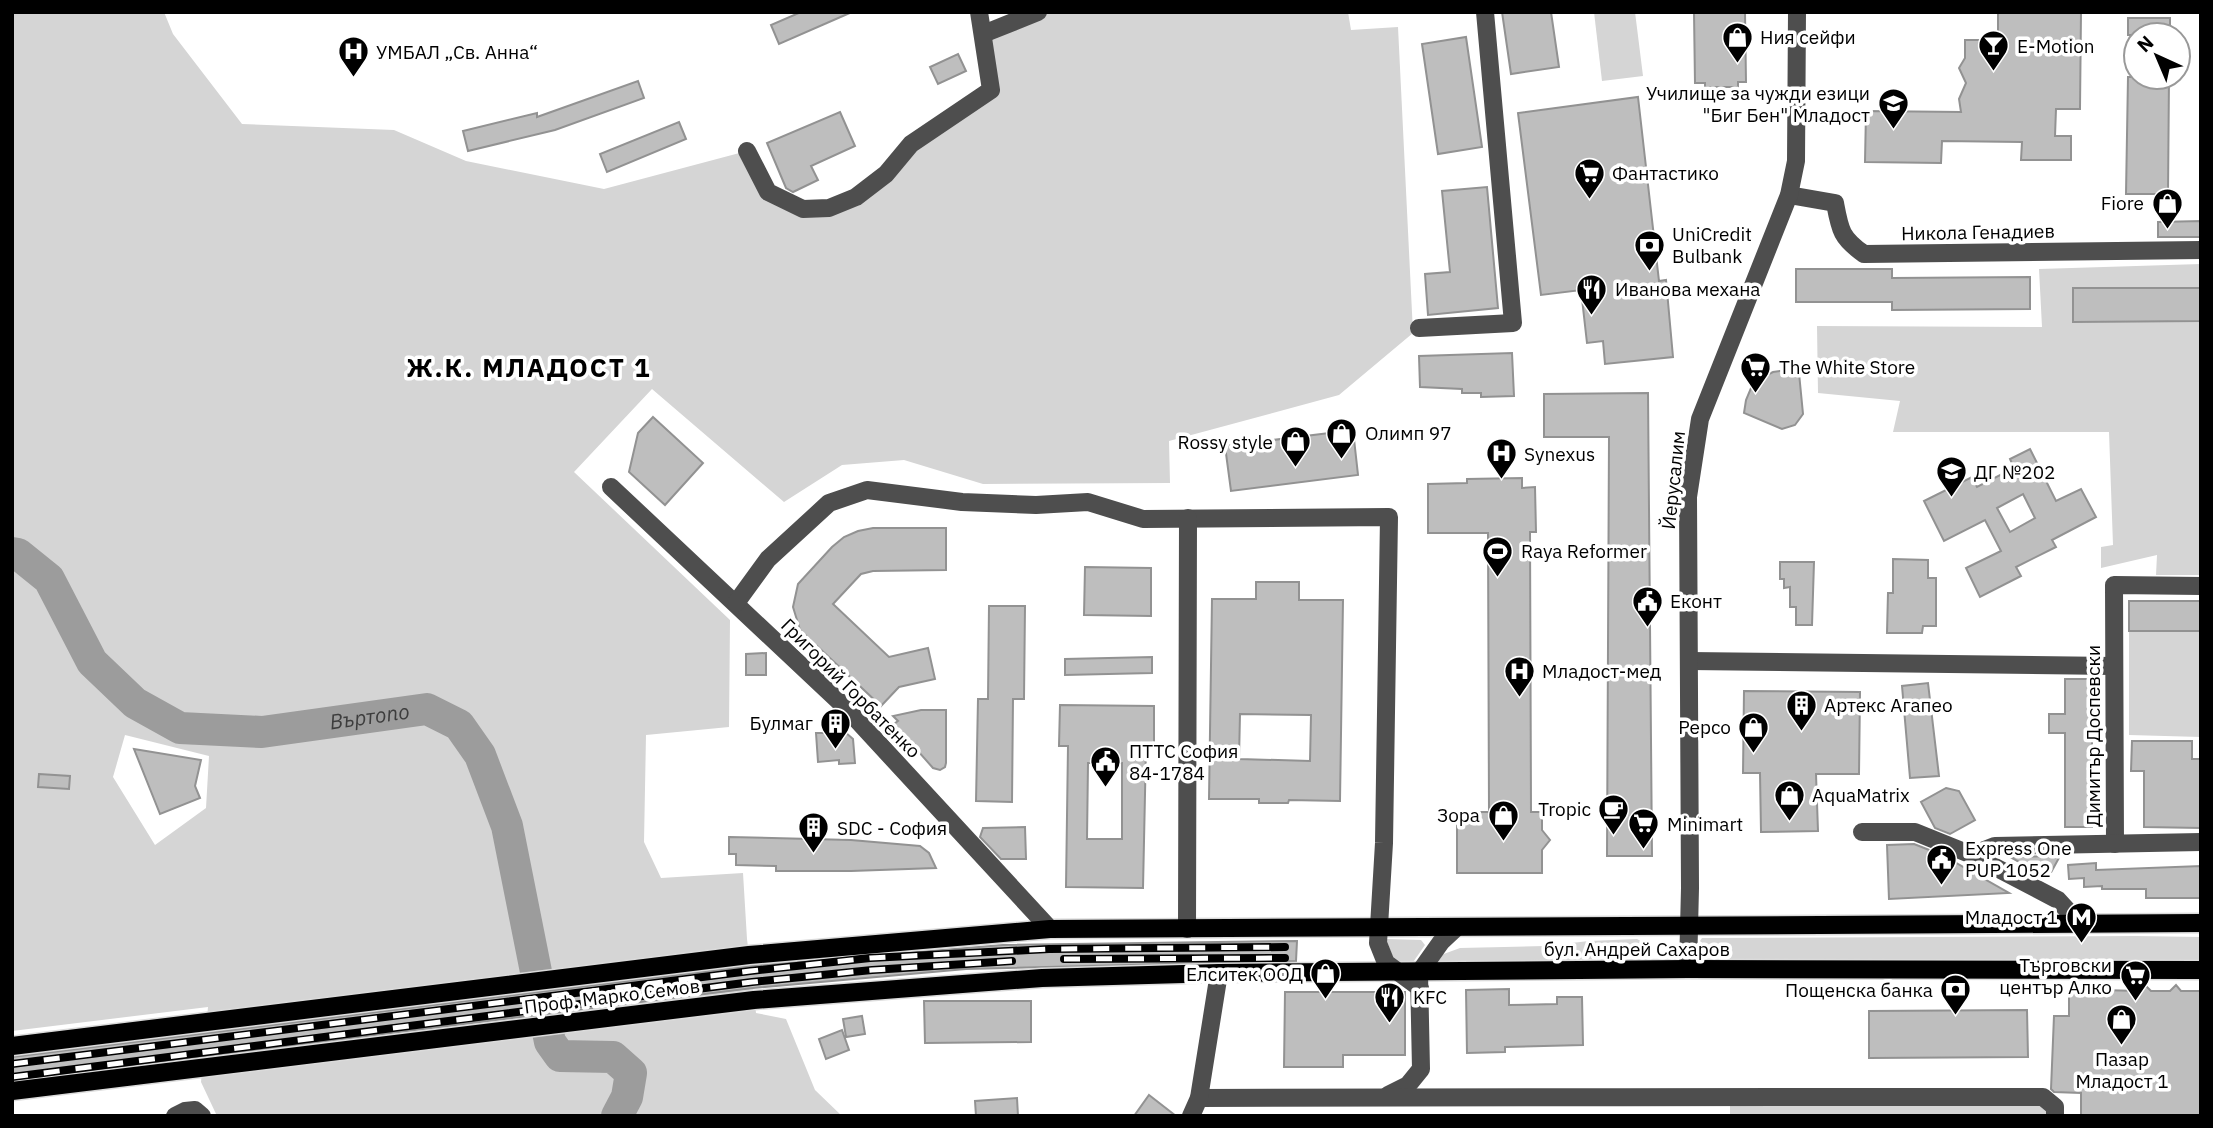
<svg xmlns="http://www.w3.org/2000/svg" width="2213" height="1128" font-family="'IBM Plex Sans',sans-serif">
<style>
.green{fill:#d5d5d5;fill-rule:evenodd}
.lines{fill:none;stroke-linecap:round;stroke-linejoin:round}
.river{stroke:#9c9c9c;stroke-width:32}
.building{fill:#bebebe;stroke:#929292;stroke-width:2;fill-rule:evenodd}
.major-casing{stroke:#dbdbdb;stroke-width:21}
.minor{stroke:#4e4e4e;stroke-width:18}
.major{stroke:#000;stroke-width:18}
.rail-casing{stroke:#000;stroke-width:8}
.rail{stroke:#fff;stroke-width:5;stroke-dasharray:16;stroke-linecap:butt}
.labels{text-anchor:middle;stroke-width:7;stroke-linejoin:round;paint-order:stroke}
.poi-label{font-size:19px;fill:#000;stroke:#fff;text-anchor:start}
.street-label{font-size:19px;fill:#000;stroke:#fff}
.water-label{font-size:21px;font-style:italic;fill:#3d3d3d;stroke:#fff}
.district-label{font-size:26px;font-weight:bold;letter-spacing:2px;fill:#000;stroke:#fff}
</style>
<rect width="100%" height="100%" fill="#fff"/>
<g class="green">
<path d="M12,12H164L173,34L242,124L394,130L466,161L604,189L747,151L768,192L829,208L991,90L983,34L1038,12H1348L1351,30L1398,27L1413,333L1339,395L1169,441L1170,483L983,484L904,460L842,465L784,502L652,389L574,472L730,620L729,727L646,735L644,842L661,878L743,873L747,939L756,1013L786,1019L815,1090L842,1116H217L201,1082L208,1007L12,1031ZM125,735L209,756L206,808L155,845L113,777Z"/>
<polygon points="1594,12 1635,12 1643,76 1602,81"/>
<polygon points="2201,264 2201,575 2156,575 2157,555 2101,568 2101,547 2113,545 2109,432 1893,432 1900,401 1818,393 1817,326 2042,327 2039,269"/>
<polygon points="2129,631 2201,631 2201,737 2129,735"/>
<polygon points="2136,936 2201,937 2201,962 1735,962 1716,955 1700,941 1702,938 1723,938"/>
<polygon points="1386,939 1421,940 1425,945 1409,968 1394,960"/>
<polygon points="1637,939 1646,944 1645,952 1642,956 1487,965 1435,965 1441,955 1460,948 1545,946 1589,941"/>
<polygon points="1730,1097 2043,1097 2055,1116 1730,1116"/>
</g>
<g class="lines">
<path class="river" id="s1" d="M12,553L18,554L49,579L92,662L135,703L180,728L262,732L427,709L459,725L480,755L507,826L550,1042L560,1056L613,1057L631,1073L627,1097L617,1116"/>
</g>
<g class="building">
<polygon points="801,12 852,12 779,44 771,25"/>
<polygon points="1502,12 1551,12 1559,67 1511,74"/>
<polygon points="1694,12 1745,12 1746,82 1738,82 1738,87 1705,87 1705,83 1695,83"/>
<polygon points="1998,12 2081,12 2080,109 2056,109 2055,136 2071,136 2071,160 2021,160 2022,142 1942,141 1941,163 1865,162 1866,111 1961,112 1959,99 1966,83 1959,68 1965,58 1965,40 1998,40"/>
<rect x="2128" y="18" width="42" height="17"/>
<polygon points="1466,37 1482,147 1438,154 1422,44"/>
<polygon points="958,54 966,71 938,84 930,67"/>
<polygon points="2128,77 2169,77 2168,194 2126,194"/>
<polygon points="638,81 644,98 555,130 468,151 463,131 537,113 537,117"/>
<polygon points="1638,97 1659,281 1666,280 1673,357 1605,364 1603,341 1587,343 1581,290 1541,295 1518,113"/>
<polygon points="840,112 855,146 811,166 818,180 793,192 786,188 767,143"/>
<polygon points="679,122 686,139 607,172 600,154"/>
<polygon points="1487,187 1498,308 1428,315 1425,274 1450,272 1442,191"/>
<polygon points="2201,221 2201,237 2158,237 2158,222"/>
<polygon points="1796,269 1892,269 1892,278 2030,277 2030,309 1892,310 1892,302 1796,302"/>
<polygon points="2073,288 2201,288 2201,321 2073,322"/>
<polygon points="1512,353 1514,396 1481,397 1481,393 1462,393 1462,389 1420,387 1419,356"/>
<polygon points="1786,370 1799,373 1803,414 1795,425 1782,429 1744,413 1746,400 1751,388 1761,378 1773,372"/>
<polygon points="1648,393 1652,856 1607,856 1609,437 1544,437 1544,394"/>
<polygon points="653,417 703,463 665,505 629,472 638,433"/>
<polygon points="1353,430 1358,475 1231,491 1225,446"/>
<path d="M2030,449L2056,501L2081,489L2096,517L2052,540L2056,547L2016,567L2021,576L1980,597L1966,568L2001,551L1985,520L1944,541L1924,501L1972,477L1977,487L2014,468L2010,459ZM2023,494L2035,518L2010,532L1997,508Z"/>
<polygon points="1522,478 1522,488 1535,487 1536,532 1530,532 1531,812 1542,812 1542,830 1550,840 1542,850 1542,873 1457,873 1457,812 1489,812 1488,533 1428,533 1428,484 1467,483 1467,479"/>
<polygon points="873,528 946,528 946,570 873,571 861,574 833,604 889,657 928,648 935,679 899,687 881,706 800,630 793,607 798,584 832,547 844,537 858,531"/>
<polygon points="1893,559 1928,560 1928,578 1936,578 1936,626 1923,626 1922,633 1887,633 1888,593 1893,593"/>
<polygon points="1780,562 1814,562 1812,625 1796,625 1796,607 1790,607 1790,587 1784,588 1784,579 1780,579"/>
<polygon points="1085,567 1151,568 1151,616 1084,615"/>
<path d="M1256,582H1299V600H1343L1340,801L1289,800L1288,803H1259V799H1209L1212,599H1256ZM1240,714L1311,715L1310,761L1239,759Z"/>
<rect x="2129" y="601" width="72" height="30"/>
<polygon points="989,606 1025,606 1024,699 1013,699 1012,802 976,801 978,699 988,699"/>
<polygon points="766,653 766,675 746,675 746,654"/>
<polygon points="1152,657 1152,673 1065,675 1065,659"/>
<polygon points="2065,679 2092,679 2092,827 2065,827 2065,733 2049,733 2049,714 2065,714"/>
<polygon points="1928,683 1939,776 1910,778 1902,686"/>
<polygon points="1744,691 1860,692 1859,774 1816,774 1818,831 1761,832 1760,773 1743,773"/>
<path d="M1060,705L1154,706V747H1146L1143,888L1066,887L1068,746H1059ZM1088,763H1122V839H1087Z"/>
<polygon points="921,710 946,710 946,763 945,767 940,770 933,768 894,724 898,721 893,716"/>
<polygon points="837,725 853,739 855,763 839,764 839,760 818,762 816,733 825,733 824,726"/>
<polygon points="2132,741 2192,741 2192,759 2201,759 2201,828 2144,827 2144,771 2131,771"/>
<polygon points="134,749 201,760 195,786 200,798 160,814"/>
<polygon points="39,774 70,776 69,789 38,787"/>
<polygon points="1946,788 1959,791 1975,820 1950,834 1935,828 1921,802"/>
<polygon points="1025,827 1026,859 1001,859 980,837 983,828"/>
<polygon points="729,837 851,840 920,846 929,853 936,868 851,871 776,871 776,866 736,865 736,854 729,854"/>
<polygon points="1914,844 1942,855 2009,893 1889,899 1887,845"/>
<polygon points="2060,856 2048,878 2010,857"/>
<polygon points="2096,863 2096,870 2201,866 2201,898 2146,898 2146,889 2102,889 2102,886 2084,887 2084,878 2069,879 2068,865"/>
<polygon points="1297,941 1296,961 966,969 753,988 12,1080 12,1057 750,966 1003,945"/>
<polygon points="2094,985 2100,990 2140,991 2145,985 2151,991 2170,991 2176,985 2181,991 2201,991 2201,1116 2081,1116 2081,1093 2054,1092 2051,1089 2054,1016 2069,1016 2069,990 2089,990"/>
<polygon points="1509,989 1509,1005 1557,1004 1557,997 1582,997 1583,1045 1505,1047 1505,1052 1467,1053 1466,990"/>
<polygon points="1285,992 1405,992 1405,1055 1343,1055 1343,1067 1284,1067"/>
<polygon points="924,1001 1031,1001 1031,1042 925,1043"/>
<polygon points="2027,1010 2028,1057 1869,1058 1869,1011"/>
<polygon points="862,1016 865,1034 846,1037 843,1019"/>
<polygon points="842,1030 849,1050 826,1059 819,1039"/>
<polygon points="1149,1095 1176,1116 1134,1116"/>
<polygon points="1017,1098 1018,1116 976,1116 975,1101"/>
</g>
<g class="lines">
<defs>
<g id="major">
<polyline points="12,1046 749,955 1050,929 2201,923"/>
<polyline points="12,1091 754,1000 1042,978 1219,973 1688,969 2201,970"/>
</g>
</defs>
<use href="#major" class="major-casing"/>
<g class="minor">
<polyline points="983,34 1038,12"/>
<polyline points="747,151 768,192 803,209 829,208 856,197 886,174 911,144 991,90 979,12"/>
<path d="M1789,195L1835,203C1840,230 1841,238 1864,254L2201,250"/>
<polyline points="1419,328 1513,323 1485,12"/>
<polyline points="611,487 845,707 1050,929"/>
<polyline points="736,603 768,559 829,503 867,490 962,502 1036,505 1088,502 1143,519 1389,517 1384,843 1378,943 1386,963 1420,988"/>
<polyline points="1689,661 2114,666"/>
<polyline points="1862,832 1915,832 1972,855 2058,900 2079,923"/>
<polyline points="2115,844 2114,585 2201,586"/>
<polyline points="1972,855 1995,846 2201,842"/>
<polyline points="1187,929 1188,518"/>
<polyline points="1688,969 1690,888 1688,497 1700,419 1789,195 1796,161 1797,12"/>
<polyline points="1388,1095 1408,1085 1421,1069 1419,973 1441,942 1457,927"/>
<path d="M1199,1098C1480,1095 1762,1099 2043,1097L2055,1107V1116"/>
<polyline points="175,1116 185,1111 195,1110 202,1116"/>
<polyline points="1191,1116 1199,1098 1219,973"/>
</g>
<use href="#major" class="major"/>
<defs>
<g id="rail">
<polyline points="1064,959 1285,958"/>
<polyline points="12,1064 750,971 870,958 1049,949 1285,947"/>
<polyline points="12,1077 752,982 872,970 1012,961"/>
</g>
</defs>
<use href="#rail" class="rail-casing"/>
<use href="#rail" class="rail"/>
</g>
<defs>
<symbol id="shop-pin" viewBox="-11 -11 22 30"><path d="M0 17L-7.5 6A9.5 9.5 0 1 1 7.5 6Z" fill="#000" stroke="#fff"/><path d="M-5-2.5h2.3a2.7 3.5 0 0 1 5.4 0H5L5.5 6h-11ZM-1.5-2.5h3a1.5 2.3 0 0 0-3 0Z" fill="#fff"/></symbol>
<symbol id="bar-pin" viewBox="-11 -11 22 30"><path d="M0 17L-7.5 6A9.5 9.5 0 1 1 7.5 6Z" fill="#000" stroke="#fff"/><path d="M-6-5H6L.8 .8V4.5H3.5V6h-7V4.5H-.8V.8Z" fill="#fff"/></symbol>
<symbol id="hospital-pin" viewBox="-11 -11 22 30"><path d="M0 17L-7.5 6A9.5 9.5 0 1 1 7.5 6Z" fill="#000" stroke="#fff"/><path d="M-5-5h3v3.5h4V-5h3V5h-3V1.5h-4V5h-3Z" fill="#fff"/></symbol>
<symbol id="school-pin" viewBox="-11 -11 22 30"><path d="M0 17L-7.5 6A9.5 9.5 0 1 1 7.5 6Z" fill="#000" stroke="#fff"/><path d="M0-5L7-2L0 1L-7-2ZM-4 1L0 2.5L4 1V4Q0 6-4 4Z" fill="#fff"/></symbol>
<symbol id="supermarket-pin" viewBox="-11 -11 22 30"><path d="M0 17L-7.5 6A9.5 9.5 0 1 1 7.5 6Z" fill="#000" stroke="#fff"/><path d="M-6-5.5h2.5l.6 2H6L4.5 2H-2.5L-4.4-4H-6ZM-1.5 3.2a1.3 1.3 0 1 0 .1 0ZM3 3.2a1.3 1.3 0 1 0 .1 0Z" fill="#fff"/></symbol>
<symbol id="bank-pin" viewBox="-11 -11 22 30"><path d="M0 17L-7.5 6A9.5 9.5 0 1 1 7.5 6Z" fill="#000" stroke="#fff"/><path d="M-6-4H6V4H-6ZM0-2.3a2.3 2.3 0 1 0 0 4.6a2.3 2.3 0 1 0 0-4.6Z" fill="#fff"/></symbol>
<symbol id="restaurant-pin" viewBox="-11 -11 22 30"><path d="M0 17L-7.5 6A9.5 9.5 0 1 1 7.5 6Z" fill="#000" stroke="#fff"/><path d="M-5-6h1v4h1v-4h1v4h1v-4h1v5L-1.5 .5V6h-2V.5L-5-1ZM5-6V6H3V1.5H1.5Q1.5-4 5-6Z" fill="#fff"/></symbol>
<symbol id="stadium-pin" viewBox="-11 -11 22 30"><path d="M0 17L-7.5 6A9.5 9.5 0 1 1 7.5 6Z" fill="#000" stroke="#fff"/><path d="M0-5a6.5 5 0 1 0 0 10a6.5 5 0 1 0 0-10ZM-3.5-1.8h7v3.6h-7Z" fill="#fff"/></symbol>
<symbol id="civic-pin" viewBox="-11 -11 22 30"><path d="M0 17L-7.5 6A9.5 9.5 0 1 1 7.5 6Z" fill="#000" stroke="#fff"/><path d="M-.6-6.5H3V-4.5H.6V-3L4-1V1h2V6H-6V1h2V-1L-.6-3ZM-1.2 2.5V6h2.4V2.5Z" fill="#fff"/></symbol>
<symbol id="building-pin" viewBox="-11 -11 22 30"><path d="M0 17L-7.5 6A9.5 9.5 0 1 1 7.5 6Z" fill="#000" stroke="#fff"/><path d="M-4-6H4V6H1V3H-1V6H-4ZM-2.5-4.3h1.7v1.8h-1.7ZM.8-4.3h1.7v1.8H.8ZM-2.5-1h1.7V.8h-1.7ZM.8-1h1.7V.8H.8Z" fill="#fff"/></symbol>
<symbol id="cafe-pin" viewBox="-11 -11 22 30"><path d="M0 17L-7.5 6A9.5 9.5 0 1 1 7.5 6Z" fill="#000" stroke="#fff"/><path d="M-5.5-4.5H6V0H3Q3 3.5 0 3.5H-2.5Q-5.5 3.5-5.5 0ZM3-3.2v2h1.7v-2ZM-6 4.5H4V6H-6Z" fill="#fff"/></symbol>
<symbol id="metro-pin" viewBox="-11 -11 22 30"><path d="M0 17L-7.5 6A9.5 9.5 0 1 1 7.5 6Z" fill="#000" stroke="#fff"/><path d="M-5.5 5V-5H-3L0 0L3-5H5.5V5H3V-.5L0 4L-3-.5V5Z" fill="#fff"/></symbol>
</defs>
<g fill-rule="evenodd">
<use href="#shop-pin" x="1720" y="20" width="35" height="47"/>
<use href="#bar-pin" x="1976" y="28" width="35" height="47"/>
<use href="#hospital-pin" x="336" y="34" width="35" height="47"/>
<use href="#school-pin" x="1876" y="86" width="35" height="47"/>
<use href="#supermarket-pin" x="1572" y="156" width="35" height="47"/>
<use href="#shop-pin" x="2150" y="186" width="35" height="47"/>
<use href="#bank-pin" x="1632" y="228" width="35" height="47"/>
<use href="#restaurant-pin" x="1574" y="272" width="35" height="47"/>
<use href="#supermarket-pin" x="1738" y="350" width="35" height="47"/>
<use href="#shop-pin" x="1324" y="416" width="35" height="47"/>
<use href="#shop-pin" x="1278" y="424" width="35" height="47"/>
<use href="#hospital-pin" x="1484" y="436" width="35" height="47"/>
<use href="#school-pin" x="1934" y="454" width="35" height="47"/>
<use href="#stadium-pin" x="1480" y="534" width="35" height="47"/>
<use href="#civic-pin" x="1630" y="584" width="35" height="47"/>
<use href="#hospital-pin" x="1502" y="654" width="35" height="47"/>
<use href="#building-pin" x="1784" y="688" width="35" height="47"/>
<use href="#building-pin" x="818" y="706" width="35" height="47"/>
<use href="#shop-pin" x="1736" y="710" width="35" height="47"/>
<use href="#civic-pin" x="1088" y="744" width="35" height="47"/>
<use href="#shop-pin" x="1772" y="778" width="35" height="47"/>
<use href="#cafe-pin" x="1596" y="792" width="35" height="47"/>
<use href="#shop-pin" x="1486" y="798" width="35" height="47"/>
<use href="#supermarket-pin" x="1626" y="806" width="35" height="47"/>
<use href="#building-pin" x="796" y="810" width="35" height="47"/>
<use href="#civic-pin" x="1924" y="842" width="35" height="47"/>
<use href="#metro-pin" x="2064" y="900" width="35" height="47"/>
<use href="#shop-pin" x="1308" y="956" width="35" height="47"/>
<use href="#supermarket-pin" x="2118" y="958" width="35" height="47"/>
<use href="#bank-pin" x="1938" y="972" width="35" height="47"/>
<use href="#restaurant-pin" x="1372" y="980" width="35" height="47"/>
<use href="#shop-pin" x="2104" y="1002" width="35" height="47"/>
</g>
<g class="labels">
<g class="poi-label">
<text x="1760" y="44">Ния сейфи</text>
<text x="2017" y="53">E-Motion</text>
<text x="376" y="59">УМБАЛ „Св. Анна“</text>
<text x="1870" y="100" text-anchor="end">Училище за чужди езици<tspan x="1870" dy="22">"Биг Бен" Младост</tspan></text>
<text x="1612" y="180">Фантастико</text>
<text x="2144" y="210" text-anchor="end">Fiore</text>
<text x="1672" y="241">UniCredit<tspan x="1672" dy="22">Bulbank</tspan></text>
<text x="1615" y="296">Иванова механа</text>
<text x="1779" y="374">The White Store</text>
<text x="1365" y="440">Олимп 97</text>
<text x="1273" y="449" text-anchor="end">Rossy style</text>
<text x="1524" y="461">Synexus</text>
<text x="1974" y="479">ДГ №202</text>
<text x="1521" y="558">Raya Reformer</text>
<text x="1670" y="608">Еконт</text>
<text x="1542" y="678">Младост-мед</text>
<text x="1824" y="712">Артекс Агапео</text>
<text x="813" y="730" text-anchor="end">Булмаг</text>
<text x="1731" y="734" text-anchor="end">Pepco</text>
<text x="1129" y="758">ПТТС София<tspan x="1129" dy="22">84-1784</tspan></text>
<text x="1812" y="802">AquaMatrix</text>
<text x="1591" y="816" text-anchor="end">Tropic</text>
<text x="1480" y="822" text-anchor="end">Зора</text>
<text x="1667" y="831">Minimart</text>
<text x="837" y="835">SDC - София</text>
<text x="1965" y="855">Express One<tspan x="1965" dy="22">PUP 1052</tspan></text>
<text x="2058" y="924" text-anchor="end">Младост 1</text>
<text x="2112" y="972" text-anchor="end">Търговски<tspan x="2112" dy="22">център Алко</tspan></text>
<text x="1303" y="981" text-anchor="end">Елситек ООД</text>
<text x="1933" y="997" text-anchor="end">Пощенска банка</text>
<text x="1413" y="1004">KFC</text>
<text x="2122" y="1066" text-anchor="middle">Пазар<tspan x="2122" dy="22">Младост 1</tspan></text>
</g>
<g class="street-label">
<text transform="translate(1978 232) rotate(-1)" y="7">Никола Генадиев</text>
<text transform="translate(1673 480) rotate(-84)" y="7">Йерусалим</text>
<text transform="translate(851 688) rotate(45)" y="7">Григорий Горбатенко</text>
<text transform="translate(2093 736) rotate(-90)" y="7">Димитър Доспевски</text>
<text x="1637" y="956">бул. Андрей Сахаров</text>
<text transform="translate(612 996) rotate(-7)" y="7">Проф. Марко Семов</text>
</g>
<g class="water-label">
<text dy="7" stroke="none"><textPath href="#s1" startOffset="441">Въртопо</textPath></text>
</g>
<g class="district-label">
<text x="529" y="377">Ж.К. МЛАДОСТ 1</text>
</g>
</g>
<rect width="2213" height="1128" fill="none" stroke="#000000" stroke-width="28"/>
<g transform="translate(2157 56) rotate(316)"><circle r="33" fill="#ffffff" stroke="#999999" stroke-width="2"/>
<path d="M0-5L12 26L0 18L-12 26Z" fill="#000000"/>
<text y="-10" font-size="19" font-weight="bold" text-anchor="middle" fill="#000000">N</text>
</g>
</svg>
